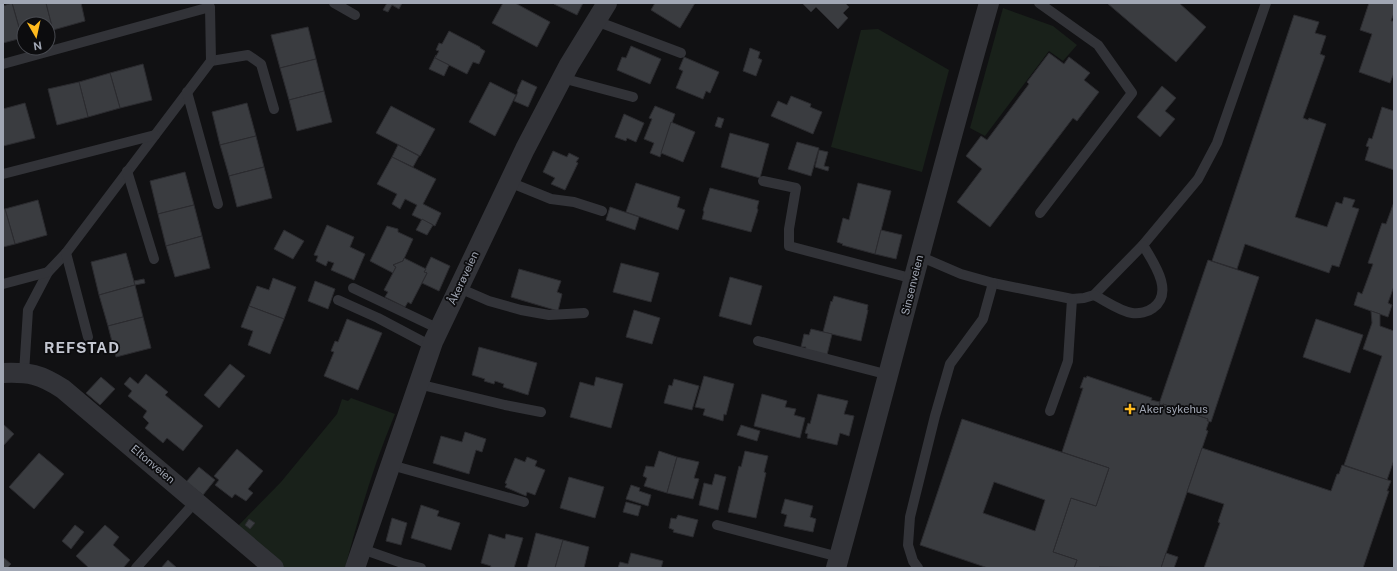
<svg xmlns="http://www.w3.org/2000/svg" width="1397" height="571" font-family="'Public Sans',sans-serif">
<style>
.green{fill:#19211a}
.building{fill:#3a3c40;stroke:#2b2b2f;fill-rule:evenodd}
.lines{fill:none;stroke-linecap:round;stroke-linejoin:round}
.lane{stroke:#323338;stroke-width:10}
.street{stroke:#323338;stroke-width:20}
.poi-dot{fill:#feba1e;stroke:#0c0c0e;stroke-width:1.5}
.labels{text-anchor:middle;stroke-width:3.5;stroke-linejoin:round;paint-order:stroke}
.street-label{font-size:11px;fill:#a1a7b4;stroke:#0c0c0e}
.poi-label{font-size:11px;fill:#a1a7b4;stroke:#0c0c0e;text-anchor:start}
.district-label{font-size:15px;font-weight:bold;letter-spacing:1px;fill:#c3c6d0;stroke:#0c0c0e}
</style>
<rect width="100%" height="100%" fill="#111113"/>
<g class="green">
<polygon points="1003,8 1053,26 1077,45 1063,61 1049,51 985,136 970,128"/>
<polygon points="878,29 949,70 922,172 831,147 861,30"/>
<path d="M351,398L395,414C374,464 359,515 345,568H281L235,529L281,482L337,414L342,399L348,401Z"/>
</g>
<g class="building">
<polygon points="12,3 46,3 53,30 48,31 48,24 24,24 24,37 22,38"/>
<polygon points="12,3 22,38 3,43 3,6"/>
<polygon points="46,3 81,3 85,21 53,30"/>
<polygon points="387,3 402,3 399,9 392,5 388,12 383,10"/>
<polygon points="503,3 515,3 550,22 537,47 492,23"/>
<polygon points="555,3 583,3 577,15 554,4"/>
<polygon points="655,3 695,3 680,28 651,10"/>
<polygon points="802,3 845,3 849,7 843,13 848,18 838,29 816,7 811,12"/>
<polygon points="1107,3 1179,3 1206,27 1176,62"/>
<polygon points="1369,3 1394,3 1394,13 1391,21 1394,21 1394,73 1390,83 1359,72 1372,34 1360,30"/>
<polygon points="1294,15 1319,22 1315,33 1326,36 1320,54 1325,56 1303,118 1308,120 1309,118 1326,124 1295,217 1327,227 1336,202 1342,204 1344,197 1355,200 1352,207 1359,209 1339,267 1332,265 1329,273 1245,244 1237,269 1212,261"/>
<polygon points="308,27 316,59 280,68 271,35"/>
<polygon points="449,31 480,47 480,48 485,51 479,64 473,62 467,74 435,58 439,51 436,50 439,43 442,44"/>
<polygon points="631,46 661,59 650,84 617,70 622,57 626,58"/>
<polygon points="750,48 760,52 758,58 762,60 756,76 743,71"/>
<polygon points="1049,53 1064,64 1069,57 1090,73 1084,80 1099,92 1077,121 1073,118 990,227 957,202 982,169 966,156 981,136 987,140 1029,84 1027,82"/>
<polygon points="436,55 435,58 449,65 444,76 429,69"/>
<polygon points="684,57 719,72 710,93 706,91 703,99 676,88 683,71 679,69"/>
<polygon points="316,59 324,91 289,100 280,68"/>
<polygon points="143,64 152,100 120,108 110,73"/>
<polygon points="110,73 120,108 88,117 79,82"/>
<polygon points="522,80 537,87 528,107 514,101 518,92 517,91"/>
<polygon points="79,82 88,117 57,125 48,89"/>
<polygon points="490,82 516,95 495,136 469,122"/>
<polygon points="1162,86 1176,98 1165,111 1175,119 1160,137 1137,117"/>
<polygon points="324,91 332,122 297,131 289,100"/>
<polygon points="791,96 811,104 810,107 822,112 813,134 771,116 778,101 787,105"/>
<polygon points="25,103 35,138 3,146 3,109"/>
<polygon points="247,103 256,136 220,145 212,112"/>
<polygon points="391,106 435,129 420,156 376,133"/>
<polygon points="655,106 675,114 660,157 650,153 654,143 644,139 652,119 649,118"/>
<polygon points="1382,107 1394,111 1394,170 1365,160 1369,147 1366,146 1369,138 1372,139"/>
<polygon points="624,114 644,123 636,142 627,138 626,141 615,137"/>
<polygon points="718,117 724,119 721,128 715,126"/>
<polygon points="671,122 695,132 683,162 661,153"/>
<polygon points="730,133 769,144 760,178 721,167"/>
<polygon points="256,136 264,167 229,176 220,145"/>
<polygon points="797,142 819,148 811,176 788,169"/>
<polygon points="398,145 419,156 413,167 392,157"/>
<polygon points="819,150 828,152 824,166 829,167 828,171 815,167"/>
<polygon points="553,151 567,157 569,153 579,158 576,162 578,163 565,190 551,184 555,178 543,172"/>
<polygon points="392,157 436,179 423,204 441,213 435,226 412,215 417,205 405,199 400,209 392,204 397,194 377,184"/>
<polygon points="264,167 272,198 237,207 229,176"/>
<polygon points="185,172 194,205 158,214 150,181"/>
<polygon points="636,183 680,197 677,207 685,210 678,230 626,212"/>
<polygon points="858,183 891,191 875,254 842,245 843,244 837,242 843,218 849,220"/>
<polygon points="710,188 759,201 757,208 758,210 751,232 702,219 704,212 703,210"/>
<polygon points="38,200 47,235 15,244 5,209"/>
<polygon points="1394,202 1394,286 1388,303 1392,305 1388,317 1354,305 1358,292 1362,294 1373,264 1368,263 1382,223 1386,224"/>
<polygon points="194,205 202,236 166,246 158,214"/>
<polygon points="610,207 639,217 635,230 606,220"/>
<polygon points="3,209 5,209 15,244 3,247"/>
<polygon points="422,219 433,225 427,235 416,230"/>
<polygon points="327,225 354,237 350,247 365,254 354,280 331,270 334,263 328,261 326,266 316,261 318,256 314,255"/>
<polygon points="387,226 398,229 398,232 413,239 403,261 393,265 396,267 393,273 370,261"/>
<polygon points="284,230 304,241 293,259 274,249"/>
<polygon points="881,230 902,235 896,259 875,254"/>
<polygon points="202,236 210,268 175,277 166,246"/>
<polygon points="126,253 135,285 99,295 91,262"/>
<polygon points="431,257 450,266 439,291 422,283 427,273 424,272"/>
<polygon points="404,258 426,269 424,272 427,273 411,304 408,302 405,307 385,297 388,292 384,290 396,267 393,265 403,261"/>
<polygon points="1208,260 1259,277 1211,422 1207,421 1208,419 1163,404 1163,406 1159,404"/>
<polygon points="621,263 659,273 651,302 613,292"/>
<polygon points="519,269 561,281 557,292 562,294 558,311 511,297"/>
<polygon points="730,277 762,286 751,325 719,316"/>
<polygon points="273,278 296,287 284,319 249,306 257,286 269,290"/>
<polygon points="144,279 145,283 135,285 134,281"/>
<polygon points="315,281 335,289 328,309 308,301"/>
<polygon points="135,285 143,317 108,326 99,295"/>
<polygon points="834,296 868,305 867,310 868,310 861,341 823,332 831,301 832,302"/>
<polygon points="249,306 284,319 270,354 248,345 253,331 241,327"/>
<polygon points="634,310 660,318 652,344 626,337"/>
<polygon points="1371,311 1380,314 1380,326 1394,331 1394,460 1387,480 1344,465 1382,356 1363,349 1372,323"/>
<polygon points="143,317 151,348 116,357 108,326"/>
<polygon points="347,319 382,333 358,390 324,376 334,352 331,351 335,341 338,342"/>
<polygon points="1316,319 1363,335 1350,373 1303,357"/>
<polygon points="811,329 832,334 827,355 805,349 806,347 801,347 804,334 809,335"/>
<polygon points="479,347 537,363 528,395 503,387 504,384 495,381 494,384 484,381 485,379 472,375"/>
<polygon points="230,364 245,376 219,408 204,395"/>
<polygon points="146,374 168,392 165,395 203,426 183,451 167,438 163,443 145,428 149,423 143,417 147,411 128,396 132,391 124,384 130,377 138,384"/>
<polygon points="704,376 734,384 726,415 724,414 723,421 703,415 705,409 695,407"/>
<polygon points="1087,376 1152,398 1151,400 1160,402 1159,404 1163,406 1163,404 1208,419 1207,421 1209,421 1206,430 1208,431 1161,568 1099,567 1099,568 1074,568 1077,560 1053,552 1071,498 1096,506 1109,468 1062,452 1083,388 1080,388 1084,377 1086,378"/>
<polygon points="101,377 115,389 100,405 86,393"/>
<polygon points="596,377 623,384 611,428 570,417 580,382 594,386"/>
<polygon points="674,379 699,386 692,410 664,403 669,385 672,386"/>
<polygon points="762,394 787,401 785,407 796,409 794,415 805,418 800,438 754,426"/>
<polygon points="818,394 848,401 844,414 854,416 849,436 840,433 837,445 807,438 808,434 805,433 808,423 810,424"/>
<path d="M962,419L1109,468L1096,506L1071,498L1053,552L1077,560L1074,568H988L920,545ZM994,482L1045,500L1035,531L983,513Z"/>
<polygon points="3,424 14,434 3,446"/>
<polygon points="741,425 760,431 757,441 737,435"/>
<polygon points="465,432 486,439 482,452 476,450 469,474 433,463 441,436 462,442"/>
<polygon points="1202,448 1331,491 1337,474 1339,474 1342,465 1391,481 1387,491 1389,491 1363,568 1204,568 1220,523 1218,522 1224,504 1187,492"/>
<polygon points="237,449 263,471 248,489 253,493 246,501 235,494 232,498 215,485 219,480 214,476"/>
<polygon points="659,451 677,457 667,493 644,486 647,478 643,476 646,466 654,467"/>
<polygon points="745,451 768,456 764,472 766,473 756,518 728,512 739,466 741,467"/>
<polygon points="39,453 64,474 34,509 9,487"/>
<polygon points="527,457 537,461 535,466 545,470 535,495 527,492 526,496 505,487 507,484 505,483 515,458 525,462"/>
<polygon points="677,457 699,462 694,478 699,479 693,499 667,493"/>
<polygon points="199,467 215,480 203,495 186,482"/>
<polygon points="715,474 726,477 718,510 699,505 704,483 712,485"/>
<polygon points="569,477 604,487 595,518 560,508"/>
<polygon points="631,485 640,488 639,491 651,495 648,506 626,499"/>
<polygon points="785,499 813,506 810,517 816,519 813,532 784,526 787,515 781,513"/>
<polygon points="626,502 641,506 638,516 623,512"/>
<polygon points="421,505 439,511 437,516 460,523 451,550 411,538"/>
<polygon points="678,515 698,520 693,537 673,532 674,530 669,528 671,518 676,519"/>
<polygon points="392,518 407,523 401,545 386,541"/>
<polygon points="249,519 255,523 250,529 245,525"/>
<polygon points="75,525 84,532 71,549 62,541"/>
<polygon points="105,525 119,537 113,545 130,560 123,568 89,568 76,556"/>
<polygon points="536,533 563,540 555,568 527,568"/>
<polygon points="489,534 505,539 506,534 523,538 514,568 490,568 491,566 481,563"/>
<polygon points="563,540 589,547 584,568 555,568"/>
<polygon points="631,553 663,561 661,568 618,568 620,562 628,564"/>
<polygon points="1166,553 1178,557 1174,568 1161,568"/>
<polygon points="3,557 11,564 7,568 3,568"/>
<polygon points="168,560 177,568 161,568"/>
</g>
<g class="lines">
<g class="lane">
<polyline points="334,3 355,15"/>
<polyline points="1039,3 1098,45 1132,93 1040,213"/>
<polyline points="596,21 681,53"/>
<polyline points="211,61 248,55 261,64 274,109"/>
<polyline points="3,64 210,7 211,61 66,253 48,272 28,310 24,373"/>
<polyline points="562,78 633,97"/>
<polyline points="187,92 218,204"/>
<polyline points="127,171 154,259"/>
<polyline points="3,174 155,135"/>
<polyline points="763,181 796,188 789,229 789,246 914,279"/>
<polyline points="509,182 551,199 574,202 602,211"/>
<polyline points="66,253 88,337"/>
<polyline points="993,283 1072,299 1084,298 1094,295 1143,245 1198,179 1217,143 1266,3"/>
<polyline points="3,284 48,272"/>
<polyline points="353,288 439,329"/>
<polyline points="459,288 489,301 521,310 549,315 584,313"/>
<path d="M1094,295C1106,301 1119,311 1132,313C1139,314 1148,312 1153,308C1175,292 1153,262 1143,245"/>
<polyline points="338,300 378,318 431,346"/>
<polyline points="758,341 889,375"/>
<polyline points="418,384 505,405 541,412"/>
<polyline points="1050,411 1068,361 1072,299"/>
<polyline points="391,465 524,502"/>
<polyline points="717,525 839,557"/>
<polyline points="362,549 402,563 421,568"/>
<polyline points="136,568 196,501"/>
<polyline points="918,568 913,561 908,545 910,517 935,416 950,364 983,319 993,283 961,274 919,256"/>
</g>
<g class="street">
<path d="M3,373C29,372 40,374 63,389L274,568"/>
<polyline points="355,568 433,342 525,149 569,65 607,3"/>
<path d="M836,568C888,380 935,191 989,3"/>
</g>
</g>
<path class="poi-dot" d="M1128 403h4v4h4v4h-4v4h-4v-4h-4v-4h4z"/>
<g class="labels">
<g class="street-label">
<text transform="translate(463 278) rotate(-65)" y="4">Åkerøveien</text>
<text transform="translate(912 285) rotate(-76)" y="4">Sinsenveien</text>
<text transform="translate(153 464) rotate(40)" y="4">Eltonveien</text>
</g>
<g class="poi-label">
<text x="1139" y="413">Aker sykehus</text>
</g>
<g class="district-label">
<text x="82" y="353">REFSTAD</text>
</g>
</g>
<rect width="1397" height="571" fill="none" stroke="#a1a7b4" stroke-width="8"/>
<g transform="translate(36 36) rotate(171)"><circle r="19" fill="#0c0c0e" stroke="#484a50"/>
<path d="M0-3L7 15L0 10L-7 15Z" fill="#feba1e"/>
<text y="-6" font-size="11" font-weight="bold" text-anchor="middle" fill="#a1a7b4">N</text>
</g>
</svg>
